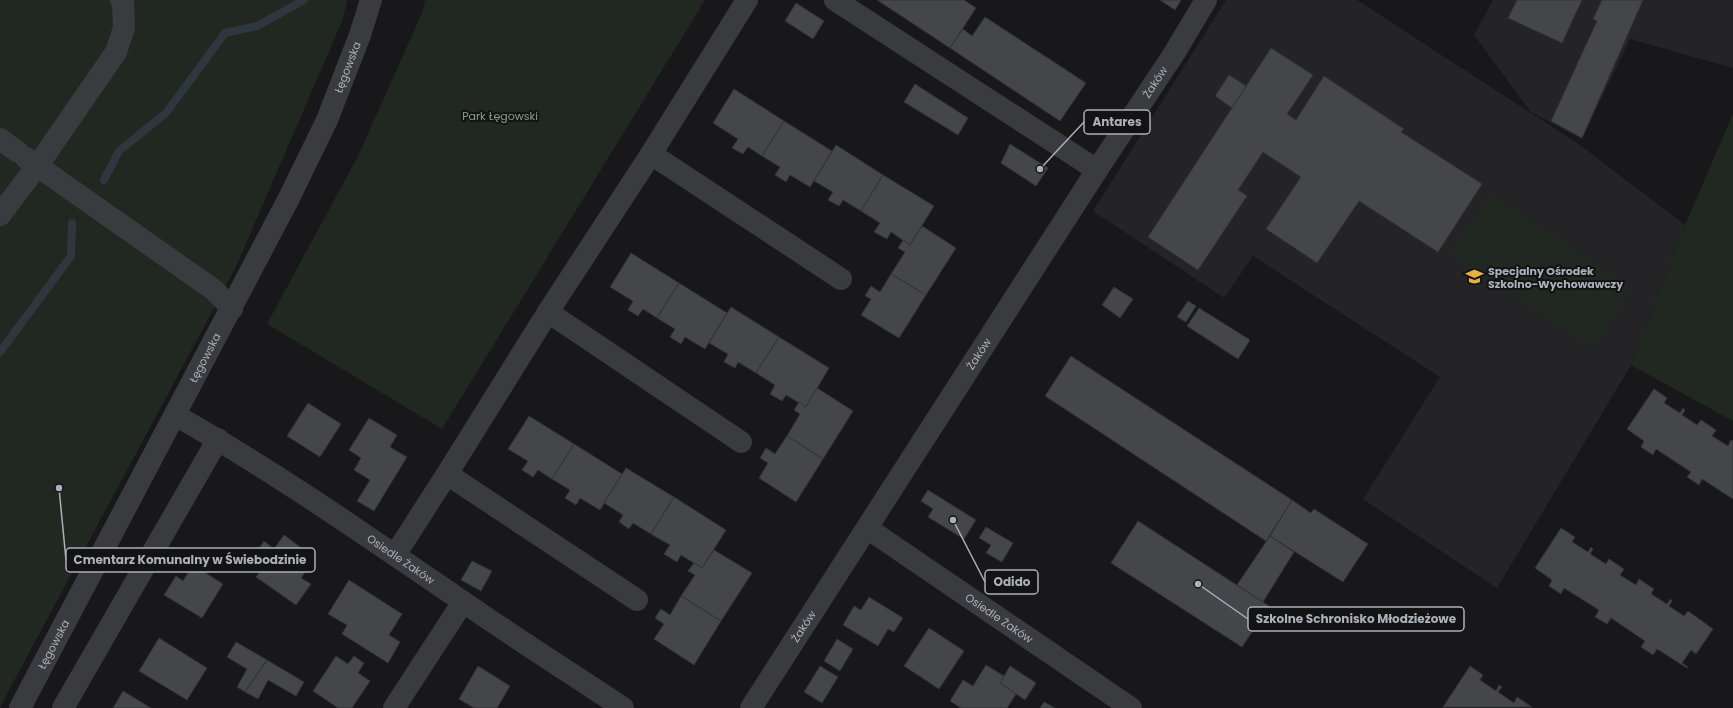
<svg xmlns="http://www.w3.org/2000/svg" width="1733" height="708" font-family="Poppins,sans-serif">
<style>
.built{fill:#242427}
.green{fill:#212821}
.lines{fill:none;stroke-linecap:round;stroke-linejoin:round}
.stream{stroke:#2f373e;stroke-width:8}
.building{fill:#45464a;stroke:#333336}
.minor{stroke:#3a3b3f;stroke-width:22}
.labels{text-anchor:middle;stroke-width:4;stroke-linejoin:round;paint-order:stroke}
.street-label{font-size:11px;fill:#abb0b9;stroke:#131315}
.park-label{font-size:11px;fill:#84a386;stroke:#131315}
.poi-label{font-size:11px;font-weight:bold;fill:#abb0b9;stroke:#131315;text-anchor:start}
.leader{fill:none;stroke:#abb0b9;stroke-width:1.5}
.callout-dot{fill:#abb0b9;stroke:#131315;stroke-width:1.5}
.callout{fill:#131315;stroke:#abb0b9;stroke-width:1.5}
.callout-label{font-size:12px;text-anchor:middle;font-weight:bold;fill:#abb0b9}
</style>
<rect width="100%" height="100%" fill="#18181a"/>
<g class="built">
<polygon points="1226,0 1357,0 1580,145 1685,225 1631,365 1497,588 1363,499 1440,377 1253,256 1224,298 1093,211"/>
<polygon points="1493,0 1733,0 1733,68 1630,39 1582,139 1531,112 1474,35"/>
</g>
<g class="green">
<polygon points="0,0 347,0 343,19 235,269 0,707"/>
<polygon points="425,0 705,0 442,429 267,324 357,158 423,11"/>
<polygon points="1733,114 1733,421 1631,365 1685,225"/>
<polygon points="1491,193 1633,289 1592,350 1450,254"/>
</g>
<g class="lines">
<g class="stream">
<polyline points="104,180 119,151 166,113 225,33 257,26 304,0"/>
<polyline points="0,352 71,256 72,223"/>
</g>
</g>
<g class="building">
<polygon points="877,0 964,0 976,8 950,48"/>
<polygon points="1160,0 1181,0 1175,10"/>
<polygon points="1517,0 1582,0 1562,43 1508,18"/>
<polygon points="1602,0 1643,0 1582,138 1551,121 1597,21 1593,19"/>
<polygon points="796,3 824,21 813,39 785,21"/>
<polygon points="985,17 1086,83 1060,121 950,48 963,29 972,36"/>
<polygon points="1271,48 1313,75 1287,114 1296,120 1324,76 1404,129 1401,132 1482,184 1438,252 1359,201 1317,263 1266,229 1301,177 1263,152 1238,190 1247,196 1198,270 1148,237"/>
<polygon points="1229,75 1246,86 1232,108 1215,96"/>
<polygon points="915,84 968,118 958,135 904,102"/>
<polygon points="734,89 784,121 762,156 748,147 743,154 732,148 738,139 713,123"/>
<polygon points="784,121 832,151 810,187 790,175 786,182 775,175 780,167 762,156"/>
<polygon points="1010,144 1048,168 1036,186 1001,163"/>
<polygon points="836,145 883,175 861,211 843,200 839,206 828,200 833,192 814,181"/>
<polygon points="883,175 934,206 910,245 891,232 887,239 874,232 880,223 861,211"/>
<polygon points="922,226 956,248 926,295 891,274 905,252 898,248 903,240 910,245"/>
<polygon points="631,253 679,283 657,318 643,309 638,316 628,310 633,301 610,287"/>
<polygon points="891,274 926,295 899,338 861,315 871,299 865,296 871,286 880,292"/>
<polygon points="679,283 727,313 705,349 685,337 681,344 670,337 675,329 657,318"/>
<polygon points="1114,287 1133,299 1120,318 1102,305"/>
<polygon points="1188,301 1196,306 1186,322 1177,317"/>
<polygon points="731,307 779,337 756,373 738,362 735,368 724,362 728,354 709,343"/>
<polygon points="1199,308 1250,340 1238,359 1187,326"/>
<polygon points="779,337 829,368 806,407 786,395 782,401 770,394 775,385 756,373"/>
<polygon points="1071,356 1292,500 1266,541 1045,396"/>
<polygon points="817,388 853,411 823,459 787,436 800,414 794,410 799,402 806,407"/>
<polygon points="1654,389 1667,398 1664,403 1680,413 1683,408 1685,410 1682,415 1697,425 1701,420 1716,430 1712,436 1728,446 1731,440 1733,441 1733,499 1702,479 1699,485 1687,477 1691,472 1656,449 1653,455 1641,447 1644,441 1627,429"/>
<polygon points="308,403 341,424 320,457 287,436"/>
<polygon points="529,416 574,444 552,479 538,470 533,477 522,470 528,461 508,449"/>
<polygon points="369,418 397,435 390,447 407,457 374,511 357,501 370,480 354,470 361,458 349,450"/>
<polygon points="787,436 823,459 796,502 759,478 768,463 760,458 766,448 775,454"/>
<polygon points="574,444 622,474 600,510 580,498 576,505 565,498 570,490 552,479"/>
<polygon points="626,468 674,497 651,534 633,523 629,529 619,522 623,515 604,503"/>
<polygon points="928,490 976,520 964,539 928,517 933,509 921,501"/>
<polygon points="674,497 726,530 702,568 681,555 677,562 664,554 670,545 651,534"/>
<polygon points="1292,500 1311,513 1314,509 1368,544 1343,582 1270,536"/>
<polygon points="1138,521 1269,606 1242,647 1111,563"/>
<polygon points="986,527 1013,543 1002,562 986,553 991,545 979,538"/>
<polygon points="1561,528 1575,537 1572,542 1588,552 1591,547 1593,549 1590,554 1606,564 1609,559 1624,569 1620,575 1636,585 1639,579 1654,589 1651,594 1667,604 1670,599 1672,601 1669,606 1684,616 1688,611 1713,629 1696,654 1691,650 1682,663 1688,667 1687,668 1657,649 1653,655 1641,647 1645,641 1611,618 1607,624 1595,617 1599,610 1564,588 1561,594 1549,586 1552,580 1535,568"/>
<polygon points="284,535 315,558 301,578 311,584 296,605 256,577 266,564 254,556 264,541 274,549"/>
<polygon points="1270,536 1294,552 1263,602 1237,585"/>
<polygon points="714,550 752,573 721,621 681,596 695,575 688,571 694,563 702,568"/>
<polygon points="472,561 492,571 481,591 461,580"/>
<polygon points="193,565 223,584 202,618 164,595 176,576 183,581"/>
<polygon points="349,580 402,614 389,635 400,642 388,663 342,634 347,625 328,614"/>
<polygon points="681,596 721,621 694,665 654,639 664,624 655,618 661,609 670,615"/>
<polygon points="869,597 903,618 894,632 888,629 878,646 843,625 854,606 861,610"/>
<polygon points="929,628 964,651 939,689 904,666"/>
<polygon points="159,638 207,668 187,700 139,671"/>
<polygon points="837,639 853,649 840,671 824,661"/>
<polygon points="236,642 267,660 245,692 237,687 247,669 227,657"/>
<polygon points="336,656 348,664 354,656 364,663 358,673 370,681 352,708 338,708 313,691"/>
<polygon points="267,660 304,682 296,696 268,680 258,699 245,692"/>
<polygon points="986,665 1004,676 1000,683 1016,694 1007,708 961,708 950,701 963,680 973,686"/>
<polygon points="478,666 510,686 497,708 474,708 459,699"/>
<polygon points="820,666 838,677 822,703 804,692"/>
<polygon points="1010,666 1036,683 1025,700 1000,683"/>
<polygon points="1470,666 1483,675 1480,680 1496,691 1499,685 1502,687 1498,692 1514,703 1517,697 1532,707 1443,707"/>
<polygon points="123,691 151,708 113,708"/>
<polygon points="1044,702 1055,708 1040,708"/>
</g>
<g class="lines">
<g class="minor">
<polyline points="835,0 1097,170"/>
<polyline points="0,139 18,152"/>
<polyline points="651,154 841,279"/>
<polyline points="26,158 214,290 232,309"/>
<polyline points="0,215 38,165 116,52 124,28 123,3 121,0"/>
<polyline points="548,312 741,442"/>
<path id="s1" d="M175,415C274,471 368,537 462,601C515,638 569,672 623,708"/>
<polyline points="447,474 637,600"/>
<path id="s2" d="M867,528L1131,708"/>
<polyline points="395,555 447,474 548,312 651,154 747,0"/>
<path id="s3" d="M20,708L288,200L327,120L360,35L371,0"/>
<polyline points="63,708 218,439"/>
<polyline points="394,708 463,602"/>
<path id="s4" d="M751,708L1097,170L1175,52L1206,0"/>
</g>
</g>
<defs>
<symbol id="school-bare" viewBox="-9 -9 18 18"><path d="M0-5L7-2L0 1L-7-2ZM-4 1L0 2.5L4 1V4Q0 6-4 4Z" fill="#e7af43" stroke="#131315" stroke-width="2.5" paint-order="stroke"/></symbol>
</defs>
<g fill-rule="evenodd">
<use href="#school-bare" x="1462" y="264" width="25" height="25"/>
</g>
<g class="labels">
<g class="street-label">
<text dy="4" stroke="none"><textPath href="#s3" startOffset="720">Łęgowska</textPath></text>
<text dy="4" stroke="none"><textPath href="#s4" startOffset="745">Żaków</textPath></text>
<text dy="4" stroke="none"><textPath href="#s4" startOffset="421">Żaków</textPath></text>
<text dy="4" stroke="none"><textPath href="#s3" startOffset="396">Łęgowska</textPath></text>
<text dy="4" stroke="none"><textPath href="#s1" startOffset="268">Osiedle Żaków</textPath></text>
<text dy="4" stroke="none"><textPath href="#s2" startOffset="160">Osiedle Żaków</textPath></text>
<text dy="4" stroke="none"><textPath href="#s4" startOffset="97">Żaków</textPath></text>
<text dy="4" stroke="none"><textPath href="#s3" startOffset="72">Łęgowska</textPath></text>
</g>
<g class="park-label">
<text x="500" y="120">Park Łęgowski</text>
</g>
<g class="poi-label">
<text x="1488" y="275">Specjalny Ośrodek<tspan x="1488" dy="13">Szkolno-Wychowawczy</tspan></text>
</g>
</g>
<path class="leader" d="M1040 169L1084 122M59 488L66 560M953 520L985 582M1198 584L1248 619"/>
<g class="callout-dot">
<circle cx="1040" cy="169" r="4"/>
<circle cx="59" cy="488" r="4"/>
<circle cx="953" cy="520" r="4"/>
<circle cx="1198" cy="584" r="4"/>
</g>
<g class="callout">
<rect x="1084" y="110" width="66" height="24" rx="4"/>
<rect x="66" y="548" width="249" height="24" rx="4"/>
<rect x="985" y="570" width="53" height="24" rx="4"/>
<rect x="1248" y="607" width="216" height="24" rx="4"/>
</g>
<g class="callout-label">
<text x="1117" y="126">Antares</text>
<text x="190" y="564">Cmentarz Komunalny w Świebodzinie</text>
<text x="1012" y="586">Odido</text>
<text x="1356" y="623">Szkolne Schronisko Młodzieżowe</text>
</g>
</svg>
